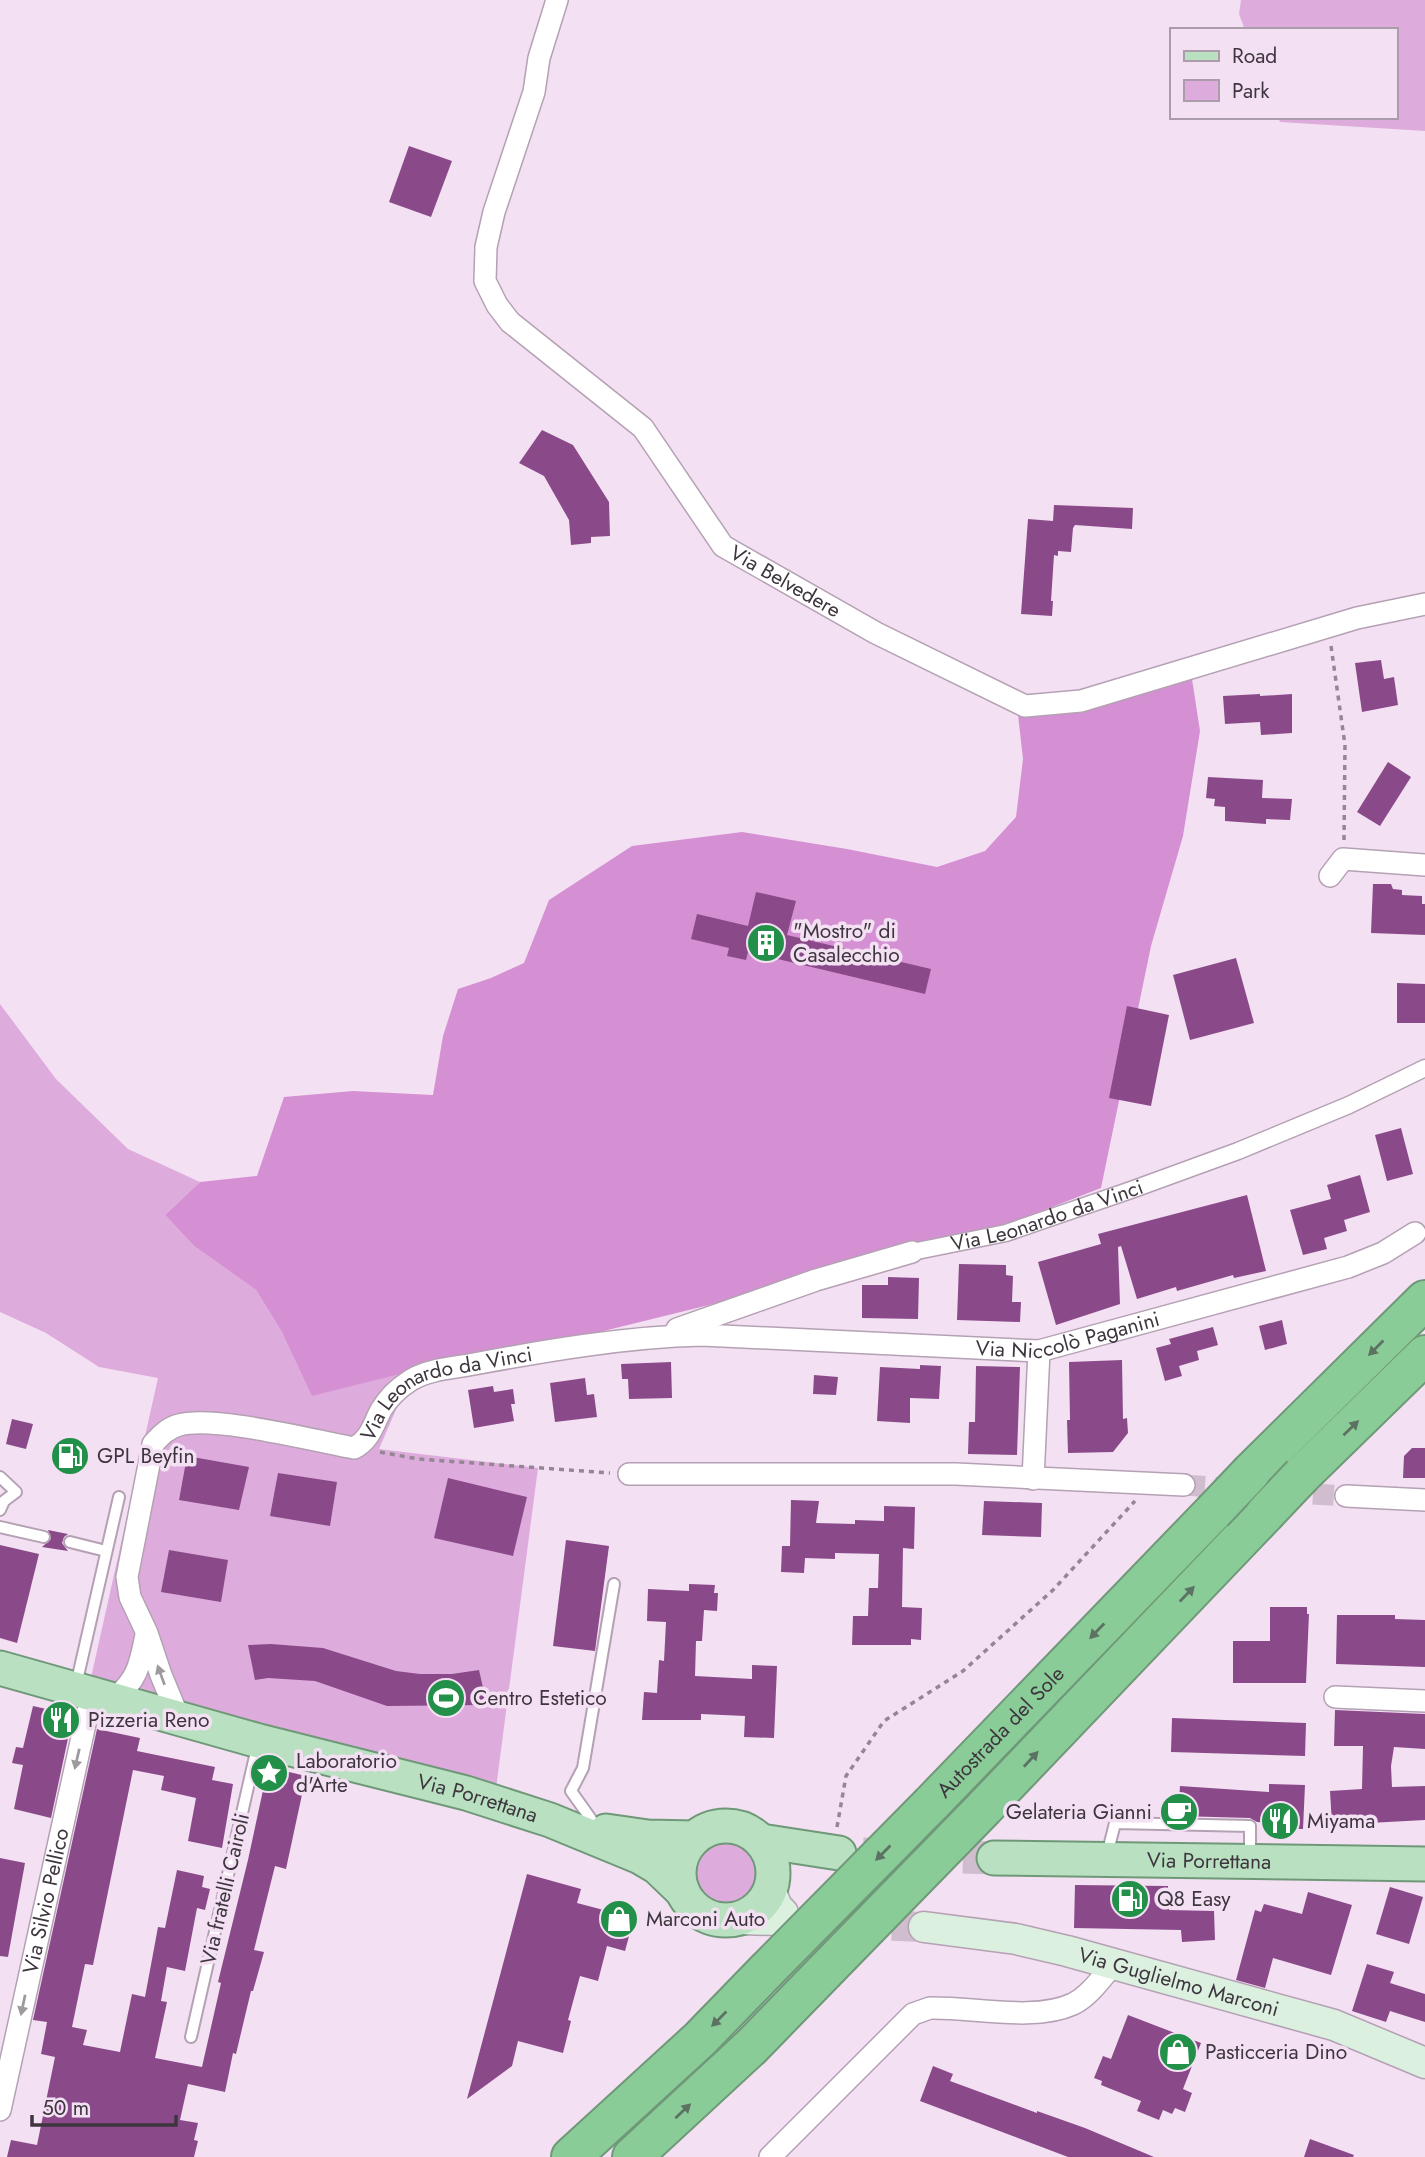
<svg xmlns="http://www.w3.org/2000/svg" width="1425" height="2157" font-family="Jost,sans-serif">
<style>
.green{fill:#deacdc}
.forest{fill:#d590d3}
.building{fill:#8a4a8a}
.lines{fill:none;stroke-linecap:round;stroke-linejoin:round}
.minor-tunnel{stroke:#d0becf;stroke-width:21;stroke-dasharray:21 10;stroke-linecap:butt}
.secondary-tunnel{stroke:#d0becf;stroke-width:30;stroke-dasharray:30 15;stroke-linecap:butt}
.primary-tunnel{stroke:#d0becf;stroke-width:33;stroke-dasharray:33 17;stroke-linecap:butt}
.service-casing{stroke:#b4a1b3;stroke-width:14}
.pedestrian-casing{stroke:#b4a1b3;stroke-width:19}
.minor-casing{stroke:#b4a1b3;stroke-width:24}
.secondary-casing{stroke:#b4a1b3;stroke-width:33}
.primary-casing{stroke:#6f9878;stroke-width:37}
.motorway-casing{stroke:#6f9878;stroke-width:42}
.path{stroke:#948693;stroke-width:3.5;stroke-dasharray:5 5;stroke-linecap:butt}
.service{stroke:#fff;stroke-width:10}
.pedestrian{stroke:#fff;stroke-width:16}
.minor{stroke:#fff;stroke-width:21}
.secondary{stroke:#dcf0e0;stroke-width:30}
.primary{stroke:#b9e0c1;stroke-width:33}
.motorway{stroke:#8acc98;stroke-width:38}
.motorway-bridge-casing{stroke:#6f9878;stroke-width:42;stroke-linecap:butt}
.motorway-bridge{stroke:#8acc98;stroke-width:38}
.oneway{fill:#5c7262}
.oneway2{fill:#9e9a9e}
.labels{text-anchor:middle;stroke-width:7;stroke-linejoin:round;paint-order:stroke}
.street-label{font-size:21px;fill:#3e363e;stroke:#f4e0f3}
.poi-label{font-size:21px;fill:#3e363e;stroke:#f4e0f3;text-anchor:start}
</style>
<rect width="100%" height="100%" fill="#f4e0f3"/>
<g class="green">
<polygon points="1241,0 1425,0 1425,131 1280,122 1278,117 1395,117 1395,30 1245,30 1239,14"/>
<polygon points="0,1004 56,1079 128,1149 200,1182 165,1215 194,1246 256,1290 283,1334 428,1367 398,1405 379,1449 538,1468 495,1796 90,1682 158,1378 99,1367 46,1333 0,1312"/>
<circle cx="728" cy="1876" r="35"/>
</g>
<polygon class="forest" points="1190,666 1200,731 1183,836 1151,946 1101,1188 957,1244 575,1338 428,1367 312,1396 283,1334 256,1290 194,1246 165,1215 200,1182 257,1176 284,1097 353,1091 433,1095 443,1036 458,989 491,978 524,963 549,900 632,846 742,832 847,849 937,867 985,851 1016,817 1023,759 1017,706"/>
<g class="building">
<polygon points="409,146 452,161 431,217 389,202"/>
<polygon points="542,430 573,445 609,502 610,536 591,537 591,543 571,545 569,520 544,476 519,463"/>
<polygon points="1054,505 1133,508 1132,529 1075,525 1073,528 1071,552 1058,551 1058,556 1054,555 1051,601 1053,601 1052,616 1021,614 1028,519 1053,521"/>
<polygon points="1381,660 1384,679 1394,677 1398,705 1362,712 1355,663"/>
<polygon points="1260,694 1260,696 1292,694 1292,733 1261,735 1260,722 1225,724 1223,696"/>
<polygon points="1388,762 1411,777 1380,826 1357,812"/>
<polygon points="1208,777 1263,780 1262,798 1292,799 1290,820 1266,819 1266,824 1225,821 1225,807 1214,806 1215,799 1206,798"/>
<polygon points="1373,884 1391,884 1393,889 1402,890 1402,895 1422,896 1422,904 1425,904 1425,935 1371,933"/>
<polygon points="756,892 796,901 787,935 931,969 925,994 748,952 746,960 727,956 729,948 691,939 697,914 748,926"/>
<polygon points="1236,958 1254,1023 1190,1040 1173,975"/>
<polygon points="1397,983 1425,984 1425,1023 1397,1023"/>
<polygon points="1127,1006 1169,1015 1151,1106 1109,1098"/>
<polygon points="1401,1128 1413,1174 1387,1181 1375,1135"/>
<polygon points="1360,1175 1370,1212 1344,1220 1347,1231 1324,1238 1327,1249 1303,1255 1290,1210 1331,1199 1327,1185"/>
<polygon points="1247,1195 1266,1271 1234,1278 1233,1275 1177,1291 1176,1287 1137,1299 1121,1246 1118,1247 1120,1304 1056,1325 1038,1262 1101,1244 1098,1234"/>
<polygon points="959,1264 1006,1265 1006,1275 1013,1276 1012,1302 1021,1302 1020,1322 957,1320"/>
<polygon points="888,1277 919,1278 918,1319 862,1318 862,1285 888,1285"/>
<polygon points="1282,1320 1287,1344 1265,1350 1259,1326"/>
<polygon points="1213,1327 1218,1345 1197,1351 1199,1360 1179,1366 1182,1376 1165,1381 1156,1348 1171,1344 1169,1339"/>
<polygon points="1122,1360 1123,1419 1127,1418 1128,1433 1113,1452 1068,1453 1067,1420 1070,1420 1069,1362"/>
<polygon points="671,1362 672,1398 629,1399 628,1379 622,1379 621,1364"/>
<polygon points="920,1365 941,1366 939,1399 910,1398 910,1423 877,1421 880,1367 920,1369"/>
<polygon points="976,1366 1020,1367 1017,1455 968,1454 969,1422 975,1422"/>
<polygon points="814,1375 838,1377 836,1395 813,1394"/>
<polygon points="585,1378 587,1395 594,1394 597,1417 555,1422 550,1383"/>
<polygon points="493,1386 494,1392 513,1389 515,1404 511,1404 514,1421 474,1428 468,1390"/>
<polygon points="12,1419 33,1424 26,1449 6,1444"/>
<polygon points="1412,1448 1425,1448 1425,1478 1403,1478 1404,1456"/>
<polygon points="187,1456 249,1467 239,1510 179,1500"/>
<polygon points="278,1473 337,1482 330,1526 270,1516"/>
<polygon points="448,1478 527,1497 513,1556 434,1538"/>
<polygon points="791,1500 819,1501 816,1523 855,1524 855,1520 884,1521 884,1506 915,1507 914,1549 903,1548 902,1607 922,1608 921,1640 911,1639 911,1645 852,1645 853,1616 868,1616 869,1588 878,1588 879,1554 835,1553 835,1559 805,1558 804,1573 781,1572 782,1546 790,1546"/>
<polygon points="984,1501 1042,1503 1041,1537 982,1535"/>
<polygon points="48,1530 68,1534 64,1537 62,1543 68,1551 42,1547 51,1539"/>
<polygon points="566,1540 609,1546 595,1651 553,1646"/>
<polygon points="0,1545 39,1554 17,1643 0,1638"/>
<polygon points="169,1550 228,1560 221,1602 161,1592"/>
<polygon points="689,1584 715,1585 714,1593 718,1593 717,1611 704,1610 702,1641 696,1641 695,1676 752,1679 752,1665 777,1666 774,1738 744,1737 745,1716 701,1714 701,1720 642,1720 644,1692 657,1693 659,1660 664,1661 666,1622 647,1621 648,1589 689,1591"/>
<polygon points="1270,1607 1307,1607 1307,1614 1309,1614 1306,1683 1233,1683 1233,1641 1270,1641"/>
<polygon points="1337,1615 1395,1615 1395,1619 1425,1620 1425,1667 1336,1664"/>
<polygon points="271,1644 323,1648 396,1671 420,1674 452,1674 479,1670 487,1705 387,1706 315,1681 268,1678 255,1680 248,1645"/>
<polygon points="33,1706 73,1715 51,1818 14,1809 23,1765 12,1763 16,1747 23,1748"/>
<polygon points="1335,1710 1425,1714 1425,1749 1394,1747 1391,1766 1392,1787 1425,1786 1425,1820 1332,1825 1330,1791 1362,1789 1363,1746 1334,1746"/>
<polygon points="1172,1718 1306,1723 1305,1756 1171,1752"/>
<polygon points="97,1729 140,1738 137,1751 215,1767 212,1780 233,1784 222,1848 188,1841 196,1798 161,1790 164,1776 133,1770 93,1965 85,1964 72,2027 87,2030 83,2045 120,2052 132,1994 145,1997 158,1927 165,1928 177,1870 204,1876 202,1887 210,1889 205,1910 197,1908 185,1971 167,1967 161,2001 167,2002 155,2058 202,2067 221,1983 218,1982 248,1860 268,1767 306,1776 286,1869 275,1866 254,1950 264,1952 253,1991 251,1991 236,2054 233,2053 225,2092 188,2084 180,2120 198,2123 194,2140 198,2141 194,2157 7,2157 11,2140 37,2145 55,2057 41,2054 47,2022 33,2020"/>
<polygon points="1269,1784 1305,1785 1303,1829 1268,1828 1268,1823 1257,1822 1250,1818 1178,1816 1180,1786 1269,1792"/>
<polygon points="0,1858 25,1863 8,1957 0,1956"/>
<polygon points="527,1874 581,1889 577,1903 634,1918 625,1951 607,1946 598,1981 580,1976 568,2020 571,2021 563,2053 518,2041 512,2066 467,2099"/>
<polygon points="1075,1885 1168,1886 1169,1910 1214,1911 1215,1940 1182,1942 1181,1930 1074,1928"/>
<polygon points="1390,1887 1423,1897 1409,1944 1376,1934"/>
<polygon points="1308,1892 1352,1905 1331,1975 1273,1958 1265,1988 1236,1980 1255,1910 1261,1912 1264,1904 1302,1914"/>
<polygon points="1367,1964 1394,1972 1390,1983 1425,1994 1425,2022 1390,2011 1386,2022 1352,2011"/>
<polygon points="1128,2015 1201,2043 1183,2089 1192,2093 1185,2112 1175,2108 1172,2114 1163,2110 1159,2120 1137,2111 1141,2101 1101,2085 1102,2081 1094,2078 1103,2056 1111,2059"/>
<polygon points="933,2066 953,2074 950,2081 1037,2113 1037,2111 1085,2128 1154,2157 1068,2157 920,2101"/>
<polygon points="1310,2139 1354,2155 1353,2157 1304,2157"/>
</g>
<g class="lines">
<g class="minor-tunnel">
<polyline points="1184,1485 1239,1489"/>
<polyline points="1282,1492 1346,1496"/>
</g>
<polyline class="secondary-tunnel" points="802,1922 924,1927"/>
<polyline class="primary-tunnel" points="863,1854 994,1858"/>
<defs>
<g id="service">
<polyline points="0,1477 16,1492 4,1501 0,1510"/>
<polyline points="0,1527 44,1537"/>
<polyline points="70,1542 106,1551"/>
<polyline points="76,1685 119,1497"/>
<polyline points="598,1829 571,1791 583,1768 614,1584"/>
<polyline points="1107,1855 1115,1823 1250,1826 1250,1859"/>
<polyline points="191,2037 258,1743"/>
</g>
<g id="pedestrian">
<path id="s1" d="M912,1252L1006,1233L1131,1190L1238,1151L1349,1105L1425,1068"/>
</g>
<g id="minor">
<path id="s2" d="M557,0L539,58L534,92L494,212L486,247L485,281L497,305L510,322L643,428L723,546L876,633L1025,706L1081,701L1357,618L1425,604"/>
<polyline points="1330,876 1343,859 1425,865"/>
<polyline points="677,1329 816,1280 912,1252"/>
<polyline points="629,1474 956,1474 1184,1485"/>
<polyline points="1033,1479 1039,1351"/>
<polyline points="1346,1496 1425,1500"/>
<polyline points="1335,1697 1425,1701"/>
<path d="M115,1698C138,1679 140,1664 146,1635"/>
<path id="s3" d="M178,1716L161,1675L147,1633L130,1597L127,1577L153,1444C161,1435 168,1428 179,1425C214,1415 315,1441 354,1448C370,1440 373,1425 381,1410C388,1398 400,1387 411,1380C429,1369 454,1368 474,1364C549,1350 626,1337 702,1335L1039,1351L1348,1267L1383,1253L1415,1233"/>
<path id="s4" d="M0,2110L92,1692"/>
<path d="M770,2157L913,2014L930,2008C973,2007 1034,2022 1073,2004C1089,1996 1101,1979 1112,1966"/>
</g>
<g id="secondary">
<polyline points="770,1890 777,1907 783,1913"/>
<polyline points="740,1919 776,1920"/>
<path id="s5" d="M924,1927L1016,1939L1067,1951L1334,2025L1425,2063"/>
</g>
<g id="primary">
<path id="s6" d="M0,1668L259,1741L466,1793L550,1820L640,1857L657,1867L683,1892"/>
<circle cx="726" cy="1873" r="47"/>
<polyline points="606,1831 648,1837 694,1838"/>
<polyline points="761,1841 839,1853"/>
<path id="s7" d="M994,1858L1425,1864"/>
</g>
<g id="motorway">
<polyline points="1251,1472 1425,1300"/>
<polyline points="1302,1475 1425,1355"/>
<path id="s8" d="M931,1804L1213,1512"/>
<polyline points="984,1808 1265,1514"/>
<polyline points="571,2157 700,2039 767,1970"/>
<polyline points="632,2157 751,2047 824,1972"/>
</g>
</defs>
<use href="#service" class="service-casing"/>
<use href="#pedestrian" class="pedestrian-casing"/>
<use href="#minor" class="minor-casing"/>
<use href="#secondary" class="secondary-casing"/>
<use href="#primary" class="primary-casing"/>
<use href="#motorway" class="motorway-casing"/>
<g class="path">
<polyline points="1331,646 1345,745 1344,841"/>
<polyline points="380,1452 418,1459 610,1473"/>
<polyline points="837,1827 846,1776 884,1721 963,1671 1053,1590 1135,1501"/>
</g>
<use href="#service" class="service"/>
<use href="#pedestrian" class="pedestrian"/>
<use href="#minor" class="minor"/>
<use href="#secondary" class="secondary"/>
<use href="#primary" class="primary"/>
<use href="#motorway" class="motorway"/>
<defs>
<g id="motorway-bridge">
<polyline points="1213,1512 1251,1472"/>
<polyline points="1265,1514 1302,1475"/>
<polyline points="767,1970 931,1804"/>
<polyline points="824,1972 984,1808"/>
</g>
</defs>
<use href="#motorway-bridge" class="motorway-bridge-casing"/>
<use href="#motorway-bridge" class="motorway-bridge"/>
</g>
<defs><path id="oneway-solid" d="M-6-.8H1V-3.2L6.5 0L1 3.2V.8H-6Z" transform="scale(1.75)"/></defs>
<g class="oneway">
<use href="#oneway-solid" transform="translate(1376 1348) rotate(135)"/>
<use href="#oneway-solid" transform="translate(1351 1428) rotate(-44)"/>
<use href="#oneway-solid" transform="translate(1187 1594) rotate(-46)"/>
<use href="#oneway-solid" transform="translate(1097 1631) rotate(134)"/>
<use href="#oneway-solid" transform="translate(1031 1759) rotate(-47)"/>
<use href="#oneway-solid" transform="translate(883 1853) rotate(135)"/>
<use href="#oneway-solid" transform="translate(719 2019) rotate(135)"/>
<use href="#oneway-solid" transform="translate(683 2111) rotate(-43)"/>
</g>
<g class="oneway2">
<use href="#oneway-solid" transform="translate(161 1675) rotate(-110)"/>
<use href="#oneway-solid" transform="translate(77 1759) rotate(103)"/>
<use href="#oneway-solid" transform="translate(23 2005) rotate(102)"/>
</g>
<defs>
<symbol id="building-disc" viewBox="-11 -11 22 22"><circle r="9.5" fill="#229049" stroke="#f4e0f3"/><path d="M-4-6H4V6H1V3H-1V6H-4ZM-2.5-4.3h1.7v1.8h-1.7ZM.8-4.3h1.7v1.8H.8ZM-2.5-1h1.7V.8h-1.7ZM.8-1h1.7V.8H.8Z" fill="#fff"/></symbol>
<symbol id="fuel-disc" viewBox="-11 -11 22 22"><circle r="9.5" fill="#229049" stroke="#f4e0f3"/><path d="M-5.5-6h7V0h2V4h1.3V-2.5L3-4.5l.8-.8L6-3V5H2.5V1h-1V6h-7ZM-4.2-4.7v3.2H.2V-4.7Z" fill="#fff"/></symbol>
<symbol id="stadium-disc" viewBox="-11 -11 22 22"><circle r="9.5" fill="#229049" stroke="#f4e0f3"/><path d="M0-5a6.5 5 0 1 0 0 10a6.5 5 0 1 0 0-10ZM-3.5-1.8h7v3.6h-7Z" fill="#fff"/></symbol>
<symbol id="restaurant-disc" viewBox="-11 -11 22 22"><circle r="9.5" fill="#229049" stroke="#f4e0f3"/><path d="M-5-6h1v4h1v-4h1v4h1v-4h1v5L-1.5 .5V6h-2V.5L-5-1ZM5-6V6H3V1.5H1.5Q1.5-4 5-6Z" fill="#fff"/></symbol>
<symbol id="sight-disc" viewBox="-11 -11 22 22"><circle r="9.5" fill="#229049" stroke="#f4e0f3"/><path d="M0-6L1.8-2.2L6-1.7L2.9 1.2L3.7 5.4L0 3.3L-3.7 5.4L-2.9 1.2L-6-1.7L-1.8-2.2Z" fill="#fff"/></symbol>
<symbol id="cafe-disc" viewBox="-11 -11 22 22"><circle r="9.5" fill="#229049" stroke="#f4e0f3"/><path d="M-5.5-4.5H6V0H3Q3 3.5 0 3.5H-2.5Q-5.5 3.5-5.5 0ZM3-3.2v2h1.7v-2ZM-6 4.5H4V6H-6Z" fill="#fff"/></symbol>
<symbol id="shop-disc" viewBox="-11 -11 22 22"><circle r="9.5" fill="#229049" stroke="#f4e0f3"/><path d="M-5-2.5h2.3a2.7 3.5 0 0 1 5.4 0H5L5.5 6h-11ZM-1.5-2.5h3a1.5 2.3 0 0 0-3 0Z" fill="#fff"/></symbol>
</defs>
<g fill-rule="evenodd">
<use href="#building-disc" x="744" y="921" width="44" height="44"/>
<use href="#fuel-disc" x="48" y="1434" width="44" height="44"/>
<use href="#stadium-disc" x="424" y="1676" width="44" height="44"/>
<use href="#restaurant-disc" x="39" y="1698" width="44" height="44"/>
<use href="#sight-disc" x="247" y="1751" width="44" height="44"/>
<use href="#cafe-disc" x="1157" y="1790" width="44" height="44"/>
<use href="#restaurant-disc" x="1258" y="1799" width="44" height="44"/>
<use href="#fuel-disc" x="1108" y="1877" width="44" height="44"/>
<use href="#shop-disc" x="597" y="1897" width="44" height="44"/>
<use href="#shop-disc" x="1156" y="2030" width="44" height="44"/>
</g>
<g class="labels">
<g class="street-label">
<text dy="7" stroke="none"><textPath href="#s2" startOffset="724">Via Belvedere</textPath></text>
<text dy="7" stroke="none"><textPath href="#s1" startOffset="140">Via Leonardo da Vinci</textPath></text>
<text dy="7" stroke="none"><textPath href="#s3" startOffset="1248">Via Niccolò Paganini</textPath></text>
<text dy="7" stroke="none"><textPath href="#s3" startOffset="609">Via Leonardo da Vinci</textPath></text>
<text dy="7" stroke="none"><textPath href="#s8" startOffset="100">Autostrada del Sole</textPath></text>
<text dy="7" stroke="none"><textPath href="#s6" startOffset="495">Via Porrettana</textPath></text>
<text dy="7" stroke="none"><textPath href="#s7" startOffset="215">Via Porrettana</textPath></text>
<text transform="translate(225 1889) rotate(-77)" y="7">Via fratelli Cairoli</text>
<text dy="7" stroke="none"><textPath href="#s4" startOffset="214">Via Silvio Pellico</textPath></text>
<text dy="7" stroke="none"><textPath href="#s5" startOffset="261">Via Guglielmo Marconi</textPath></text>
</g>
<g class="poi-label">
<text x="793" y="938">"Mostro" di<tspan x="793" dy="24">Casalecchio</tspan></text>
<text x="97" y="1463">GPL Beyfin</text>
<text x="473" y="1705">Centro Estetico</text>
<text x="88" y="1727">Pizzeria Reno</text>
<text x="296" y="1768">Laboratorio<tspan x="296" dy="24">d'Arte</tspan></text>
<text x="1152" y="1819" text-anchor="end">Gelateria Gianni</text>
<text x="1307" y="1828">Miyama</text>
<text x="1157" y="1906">Q8 Easy</text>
<text x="646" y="1926">Marconi Auto</text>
<text x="1205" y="2059">Pasticceria Dino</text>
</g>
</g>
<rect x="1170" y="28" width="228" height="91" fill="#f4e0f3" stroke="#ab9cab" stroke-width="2"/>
<rect x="1184" y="51" width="35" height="10" fill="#b9e0c1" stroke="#ab9cab" stroke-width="2"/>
<text x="1232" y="63" font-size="21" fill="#3e363e">Road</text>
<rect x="1184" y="80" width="35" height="21" fill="#deacdc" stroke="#ab9cab" stroke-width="2"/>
<text x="1232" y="98" font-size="21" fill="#3e363e">Park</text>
<path d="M32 2115v10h144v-10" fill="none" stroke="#3e363e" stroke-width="3.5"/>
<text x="42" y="2115" font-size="21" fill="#3e363e" stroke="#f4e0f3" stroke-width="5" paint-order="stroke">50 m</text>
</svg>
